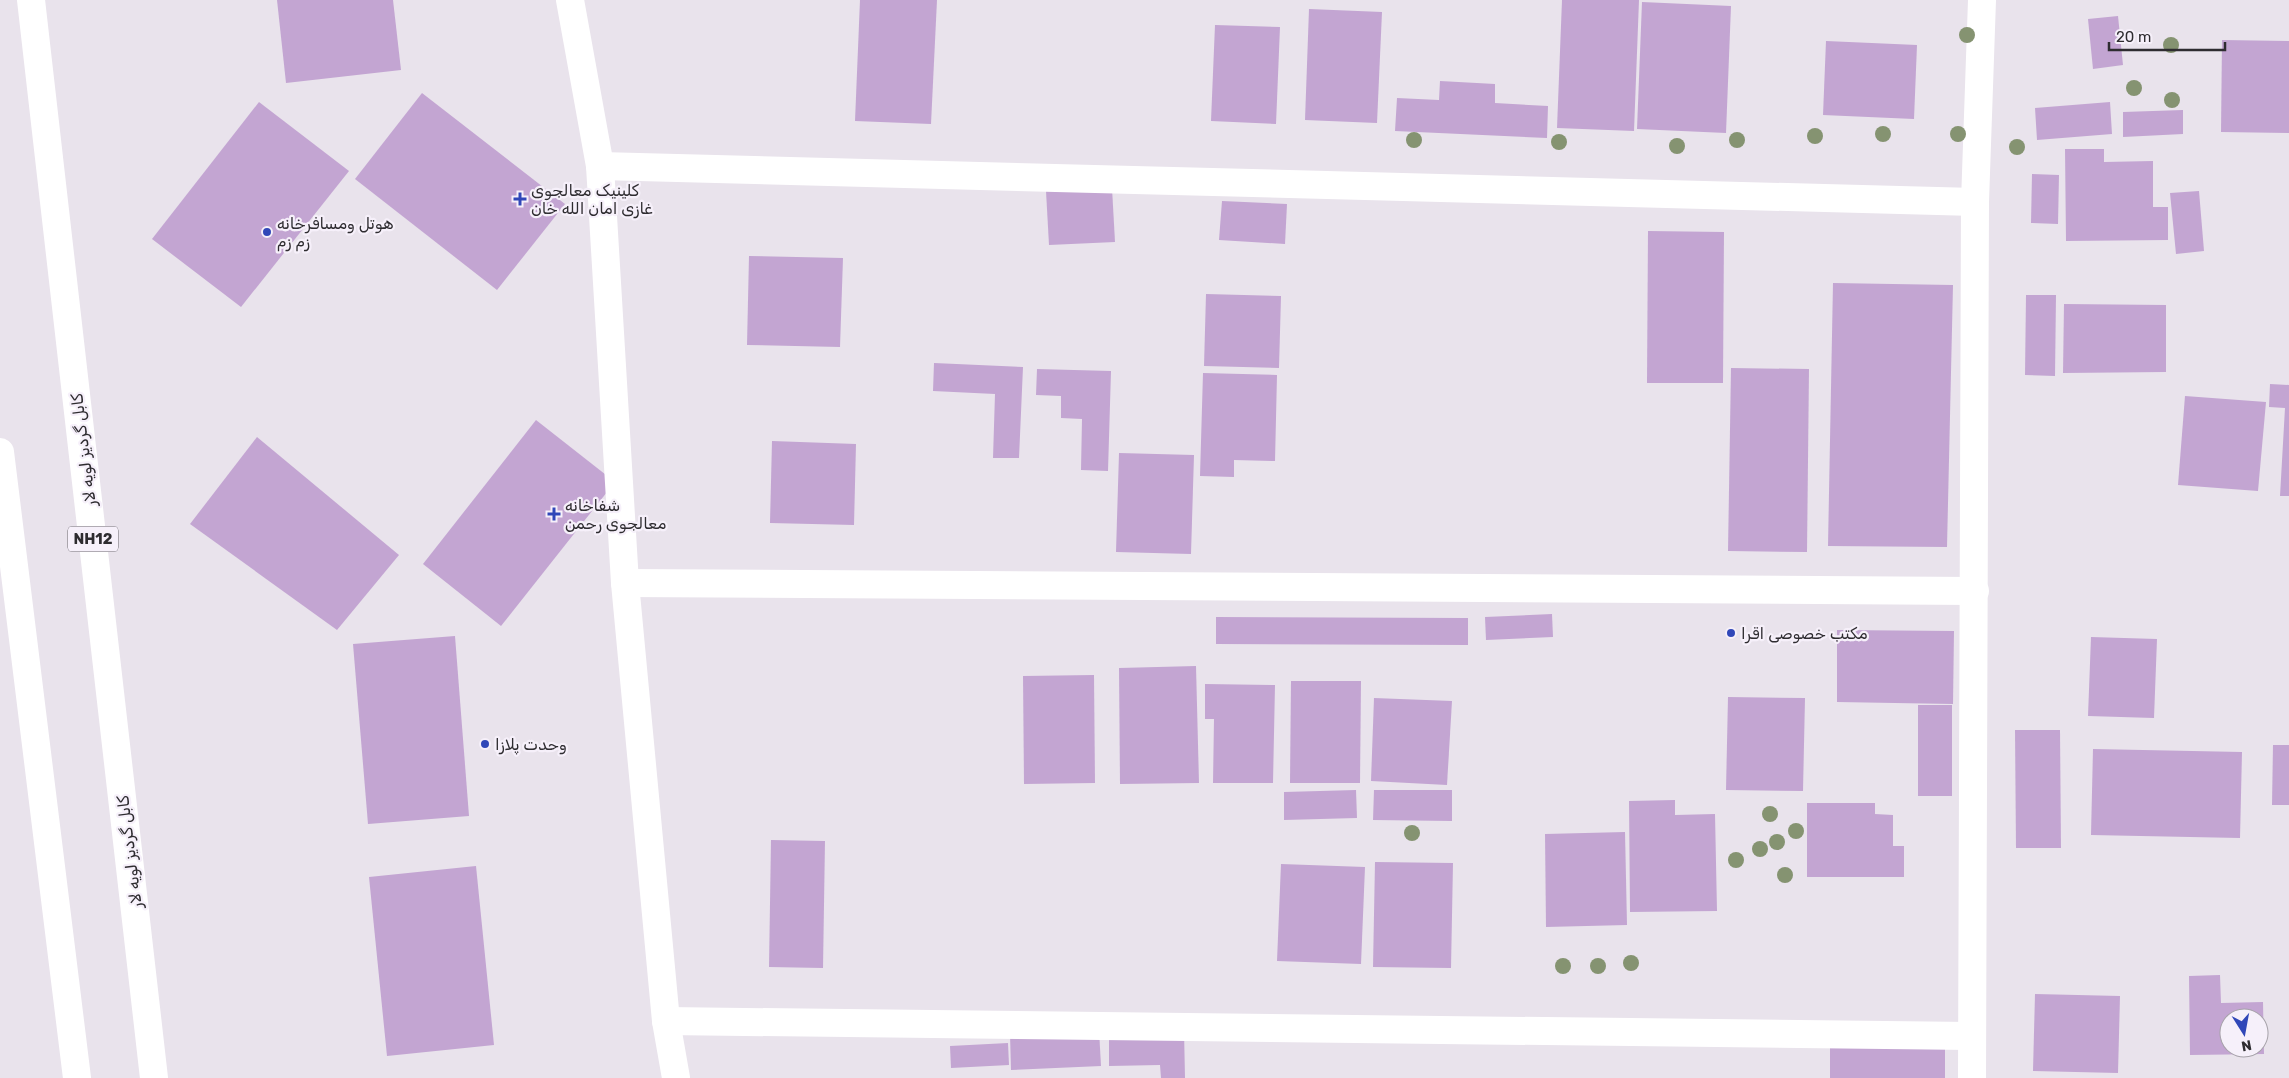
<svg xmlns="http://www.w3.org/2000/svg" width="2289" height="1078" font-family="Rubik,Vazirmatn,sans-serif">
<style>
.building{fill:#c3a5d2;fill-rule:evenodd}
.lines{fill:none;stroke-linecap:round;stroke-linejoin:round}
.minor{stroke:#fff;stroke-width:28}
.trunk{stroke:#fff;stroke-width:28}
.tree{fill:#859371}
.poi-dot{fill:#3047b8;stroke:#f6f0fa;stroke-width:2}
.labels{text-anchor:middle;stroke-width:4.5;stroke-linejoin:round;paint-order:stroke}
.shield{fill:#f6f0fa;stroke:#6a676d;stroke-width:1}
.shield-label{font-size:15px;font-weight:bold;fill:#2e2c30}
.poi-label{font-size:16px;fill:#2e2c30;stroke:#f6f0fa;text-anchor:start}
.street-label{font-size:16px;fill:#2e2c30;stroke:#f6f0fa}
</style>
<rect width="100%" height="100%" fill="#e9e3ec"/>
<g class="building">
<polygon points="277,0 393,0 401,70 286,83"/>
<polygon points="860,0 937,0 931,124 855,121"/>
<polygon points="1562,0 1639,0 1634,131 1557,128"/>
<polygon points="1642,2 1731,6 1726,133 1637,129"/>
<polygon points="1309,9 1382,12 1377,123 1305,120"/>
<polygon points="2118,16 2123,65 2093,69 2088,19"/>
<polygon points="1215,25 1280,27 1276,124 1211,121"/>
<polygon points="2222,40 2289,41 2289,133 2221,132"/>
<polygon points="1826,41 1917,45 1914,119 1823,115"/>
<polygon points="1440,81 1495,84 1495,103 1548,106 1547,138 1395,131 1397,98 1439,100"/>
<polygon points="422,93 565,204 497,290 355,179"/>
<polygon points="259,102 349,171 241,307 152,239"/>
<polygon points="2110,102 2112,134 2037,140 2035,108"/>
<polygon points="2183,110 2183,134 2123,137 2123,112"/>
<polygon points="2065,149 2104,149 2104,162 2153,161 2153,207 2168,207 2168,240 2066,241"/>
<polygon points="2032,174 2059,175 2058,224 2031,223"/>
<polygon points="1112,188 1115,242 1049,245 1046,191"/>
<polygon points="2199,191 2204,251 2176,254 2170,193"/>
<polygon points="1222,201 1287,204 1285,244 1219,240"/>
<polygon points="1648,231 1724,232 1723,383 1647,383"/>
<polygon points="749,256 843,258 840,347 747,345"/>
<polygon points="1833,283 1953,285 1947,547 1828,546"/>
<polygon points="1206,294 1281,296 1279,368 1204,366"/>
<polygon points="2026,295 2056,295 2055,376 2025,375"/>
<polygon points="2064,304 2166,305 2166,372 2063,373"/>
<polygon points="934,363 1023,367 1019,458 993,458 995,394 933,391"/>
<polygon points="1731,368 1809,369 1807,552 1728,551"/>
<polygon points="1037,369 1111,371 1108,471 1081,470 1082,419 1061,418 1061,396 1036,395"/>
<polygon points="1203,373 1277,375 1275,461 1234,460 1234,477 1200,476"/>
<polygon points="2270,384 2289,385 2289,496 2280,496 2285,408 2269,407"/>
<polygon points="2185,396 2266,402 2258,491 2178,485"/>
<polygon points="536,420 615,482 501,626 423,564"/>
<polygon points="257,437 399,555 337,630 190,524"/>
<polygon points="772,441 856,444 854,525 770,523"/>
<polygon points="1119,453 1194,455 1191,554 1116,552"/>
<polygon points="1552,614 1553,637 1486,640 1485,617"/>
<polygon points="1216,617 1468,618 1468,645 1216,644"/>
<polygon points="1837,630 1954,631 1953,704 1837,702"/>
<polygon points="455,636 469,816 368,824 353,644"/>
<polygon points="2091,637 2157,639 2154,718 2088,716"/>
<polygon points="1196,666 1199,783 1120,784 1119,668"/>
<polygon points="1094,675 1095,783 1024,784 1023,676"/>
<polygon points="1291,681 1361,681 1360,783 1290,783"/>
<polygon points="1205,684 1275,685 1273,783 1213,783 1214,719 1205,719"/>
<polygon points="1728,697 1805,698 1803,791 1726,790"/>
<polygon points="1374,698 1452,701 1447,785 1371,781"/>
<rect x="1918" y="705" width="34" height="91"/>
<polygon points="2015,730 2060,730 2061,848 2016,848"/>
<polygon points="2273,745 2289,745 2289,805 2272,805"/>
<polygon points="2093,749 2242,752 2240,838 2091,835"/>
<polygon points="1356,790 1357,818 1284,820 1284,792"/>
<polygon points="1374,790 1452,790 1452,821 1373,820"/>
<polygon points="1675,800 1675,815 1715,814 1717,911 1630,912 1629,801"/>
<polygon points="1807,803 1875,803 1875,814 1893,815 1893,846 1904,846 1904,877 1807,877"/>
<polygon points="1625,832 1627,925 1546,927 1545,834"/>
<polygon points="771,840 825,841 823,968 769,967"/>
<polygon points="1375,862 1453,863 1451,968 1373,967"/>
<polygon points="1281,864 1365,867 1361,964 1277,961"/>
<polygon points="476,866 494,1045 387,1056 369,877"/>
<path d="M2220,975L2221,1003L2263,1002L2264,1054L2190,1055L2189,976ZM2229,1018H2259V1048H2229Z"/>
<polygon points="2035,994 2120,996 2118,1073 2033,1071"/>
<polygon points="1099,1030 1101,1066 1011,1070 1010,1033"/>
<polygon points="1109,1030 1184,1030 1185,1078 1161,1078 1160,1065 1109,1066"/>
<polygon points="1945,1038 1945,1078 1830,1078 1830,1039"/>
<polygon points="1008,1043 1009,1065 951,1068 950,1046"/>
</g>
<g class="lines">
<g class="minor">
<polyline points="570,0 600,166 625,583 666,1021 676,1078"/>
<polyline points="600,166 1975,202"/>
<polyline points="625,583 1975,591"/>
<polyline points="666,1021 1971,1036"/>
<polyline points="1972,1078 1975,202 1982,0"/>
</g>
<g class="trunk">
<polyline points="31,0 154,1078"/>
<polyline points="0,452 77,1078"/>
</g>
</g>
<g class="tree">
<circle cx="1967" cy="35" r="8"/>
<circle cx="2171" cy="45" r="8"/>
<circle cx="2134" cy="88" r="8"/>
<circle cx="2172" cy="100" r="8"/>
<circle cx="1883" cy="134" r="8"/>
<circle cx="1958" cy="134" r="8"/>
<circle cx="1815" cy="136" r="8"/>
<circle cx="1414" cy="140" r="8"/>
<circle cx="1737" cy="140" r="8"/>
<circle cx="1559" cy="142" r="8"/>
<circle cx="1677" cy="146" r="8"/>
<circle cx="2017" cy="147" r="8"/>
<circle cx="1770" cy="814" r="8"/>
<circle cx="1796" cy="831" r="8"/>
<circle cx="1412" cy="833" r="8"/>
<circle cx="1777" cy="842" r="8"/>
<circle cx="1760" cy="849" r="8"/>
<circle cx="1736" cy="860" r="8"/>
<circle cx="1785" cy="875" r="8"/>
<circle cx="1631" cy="963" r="8"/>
<circle cx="1563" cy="966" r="8"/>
<circle cx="1598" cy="966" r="8"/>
</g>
<g class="poi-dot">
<path d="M517.5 191.5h5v5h5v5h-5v5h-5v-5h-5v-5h5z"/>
<circle cx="267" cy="232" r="5"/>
<path d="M551.5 506.5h5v5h5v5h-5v5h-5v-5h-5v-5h5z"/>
<circle cx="1731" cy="633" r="5"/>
<circle cx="485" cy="744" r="5"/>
</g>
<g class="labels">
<rect class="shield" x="68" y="526.5" width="50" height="25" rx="4"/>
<g class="shield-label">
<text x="93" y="544">NH12</text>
</g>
<g class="poi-label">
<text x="531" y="196">کلینیک معالجوی<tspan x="531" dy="18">غازی امان الله خان</tspan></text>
<text x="277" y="229">هوتل ومسافرخانه<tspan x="277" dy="18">زم زم</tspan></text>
<text x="565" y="511">شفاخانه<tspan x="565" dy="18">معالجوی رحمن</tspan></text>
<text x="1741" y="639">مکتب خصوصی اقرا</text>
<text x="495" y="750">وحدت پلازا</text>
</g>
<g class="street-label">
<text transform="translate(83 450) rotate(-97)" y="6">کابل گردیز لویه لار</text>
<text transform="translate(129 852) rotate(-97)" y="6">کابل گردیز لویه لار</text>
</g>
</g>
<g transform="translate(2244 1033) rotate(169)"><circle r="24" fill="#f6f0fa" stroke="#a6a2a9"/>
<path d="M0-4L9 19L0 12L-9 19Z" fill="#3047b8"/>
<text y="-8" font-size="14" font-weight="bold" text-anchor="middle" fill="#2e2c30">N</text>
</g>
<path d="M2109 42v8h116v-8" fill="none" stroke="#2e2c30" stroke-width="2.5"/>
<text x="2116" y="42" font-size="15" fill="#2e2c30" stroke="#f6f0fa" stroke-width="4" paint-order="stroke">20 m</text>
</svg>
